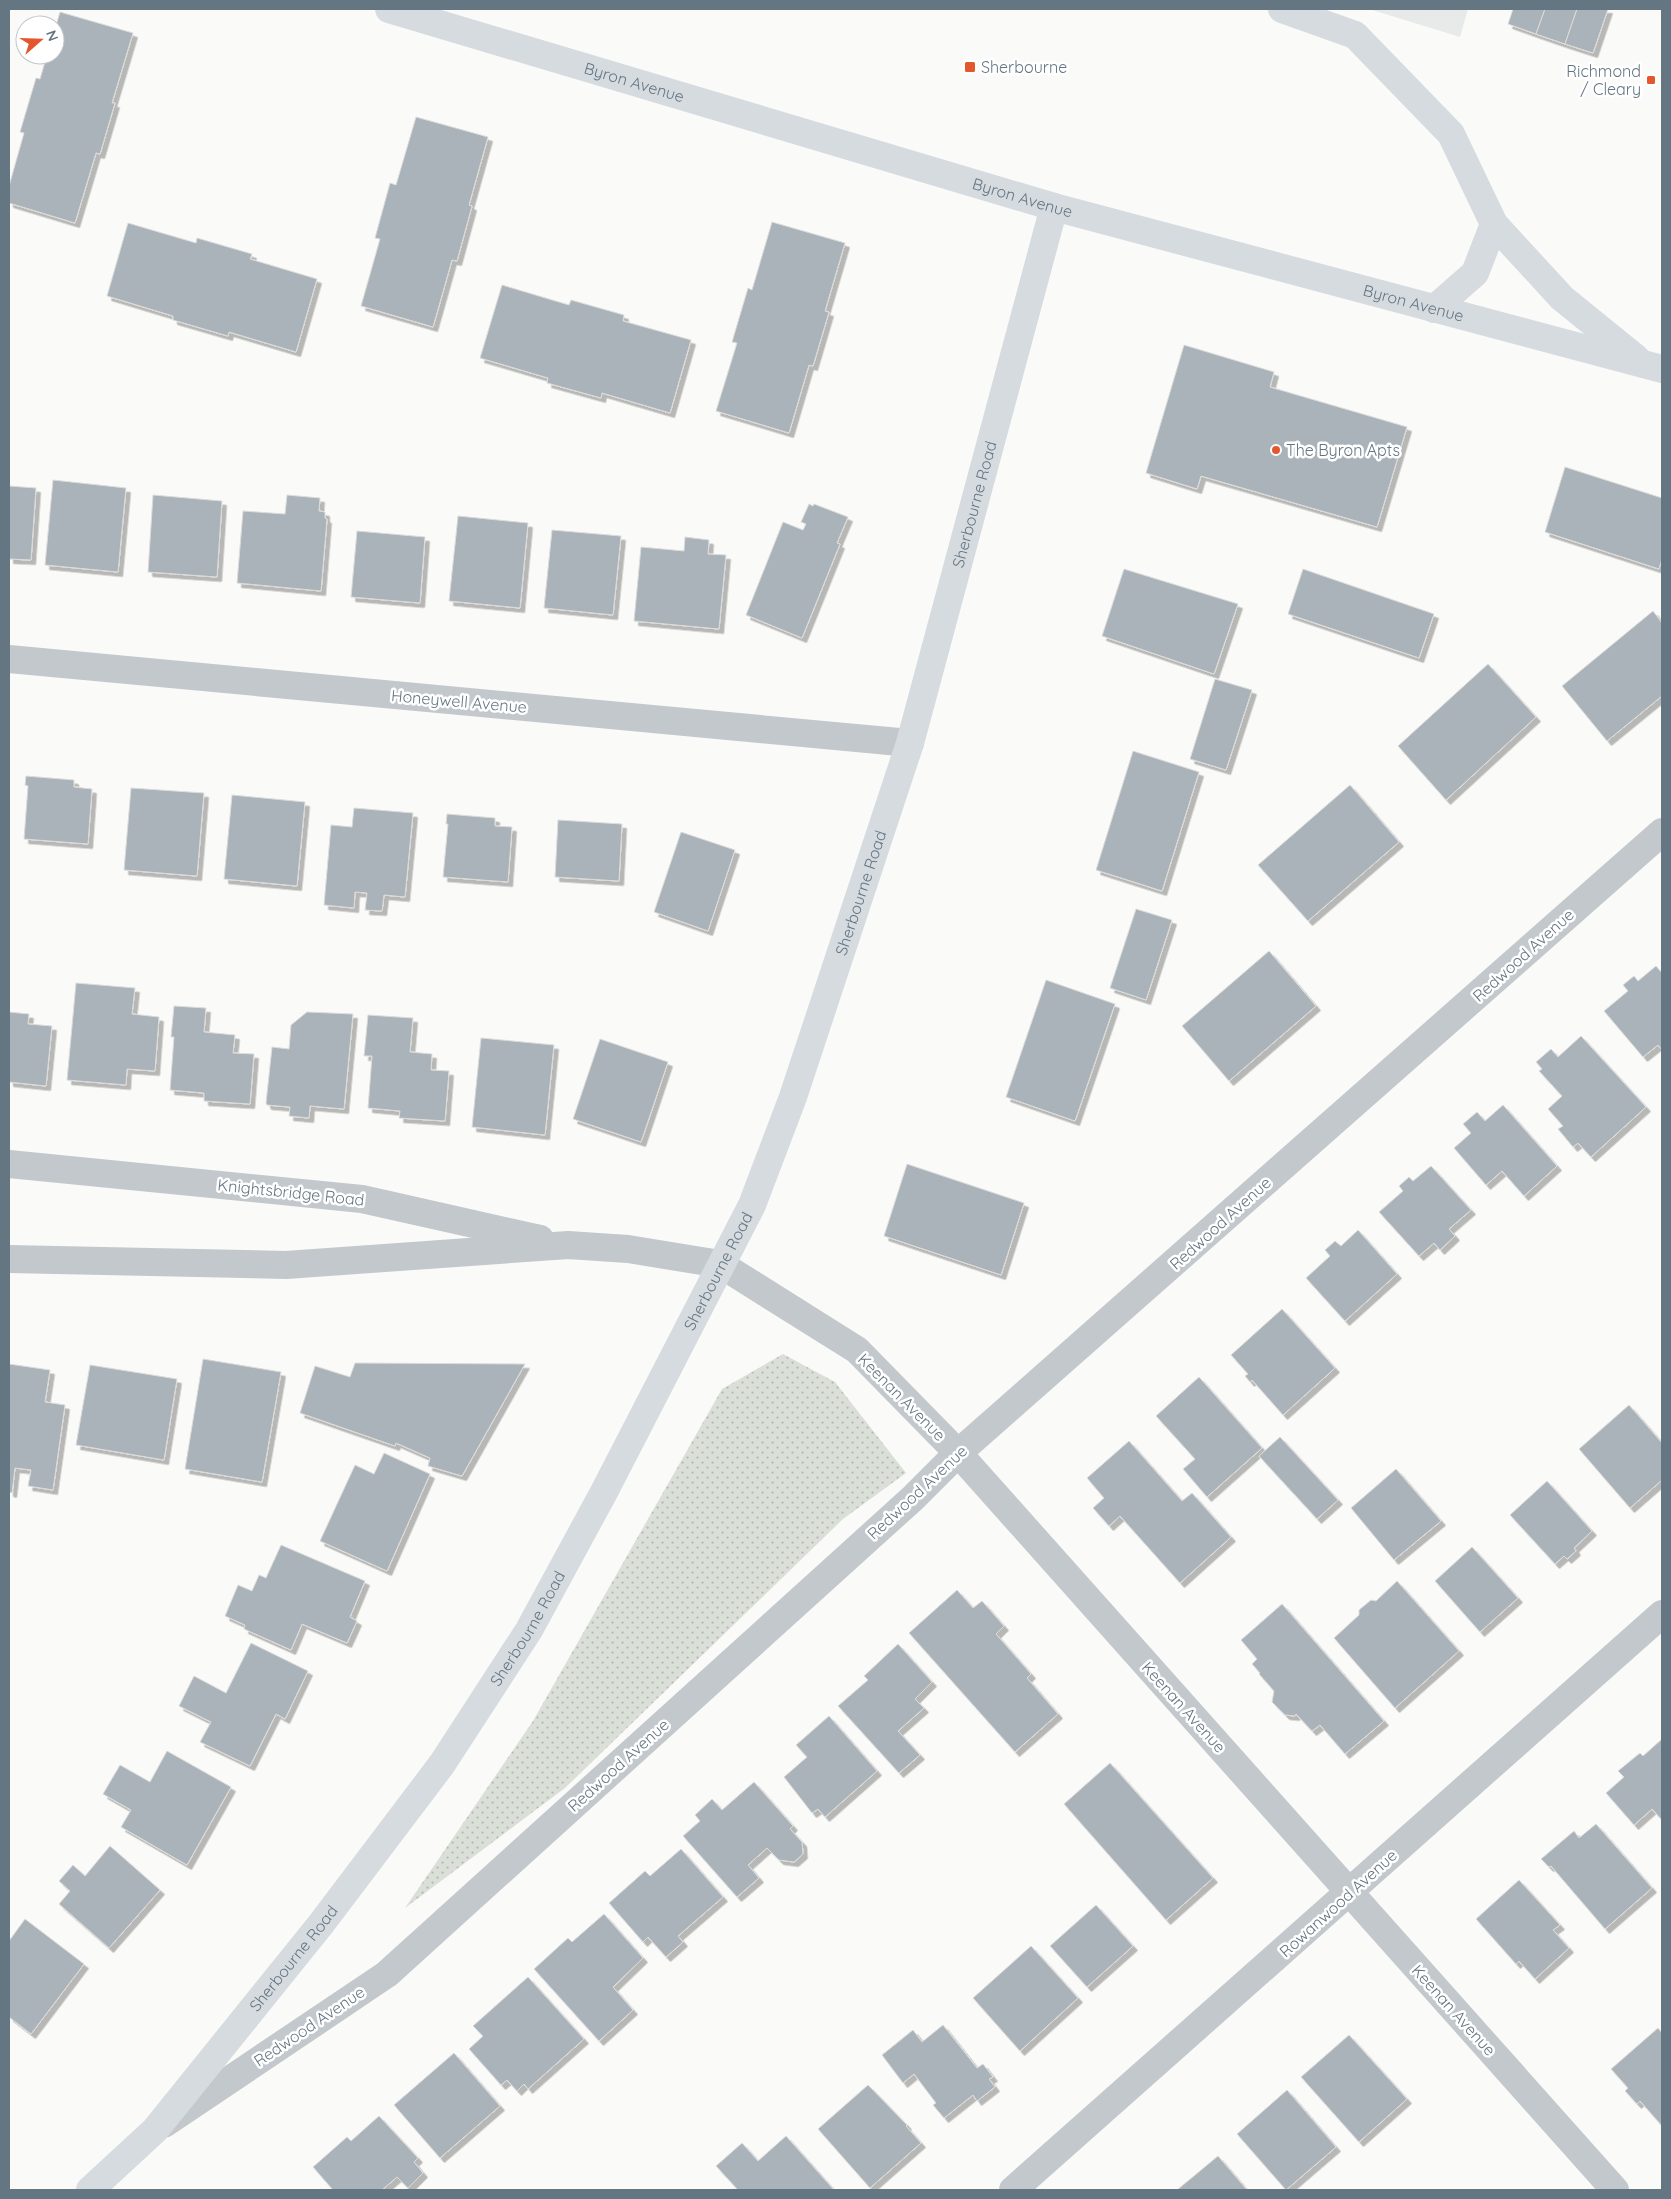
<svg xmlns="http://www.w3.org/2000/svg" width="1671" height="2199" font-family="Quicksand,sans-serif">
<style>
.built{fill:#e8e9e9}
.grass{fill:url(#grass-dots)}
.building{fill:#aab3b9;stroke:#dcdcda;filter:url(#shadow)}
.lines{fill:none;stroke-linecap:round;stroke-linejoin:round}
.street{stroke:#c3c8cc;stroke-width:28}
.secondary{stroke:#d6dbdf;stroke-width:28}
.poi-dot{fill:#e4572e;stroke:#fff;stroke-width:2}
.labels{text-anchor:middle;stroke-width:5;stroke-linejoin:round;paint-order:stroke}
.poi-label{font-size:16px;fill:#657683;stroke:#fff;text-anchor:start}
.street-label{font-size:16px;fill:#657683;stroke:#fff}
</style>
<defs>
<pattern id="grass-dots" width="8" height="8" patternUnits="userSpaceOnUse" patternTransform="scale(1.25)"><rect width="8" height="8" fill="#dadfd7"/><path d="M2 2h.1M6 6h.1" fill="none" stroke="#b4b9b4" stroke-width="1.8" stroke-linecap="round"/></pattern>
<filter id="shadow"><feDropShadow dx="4.5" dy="4.5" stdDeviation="0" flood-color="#0004"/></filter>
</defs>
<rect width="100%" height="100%" fill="#fafaf8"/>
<polygon class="built" points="1369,9 1468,9 1460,37"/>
<polygon class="grass" points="783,1354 835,1382 906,1473 843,1519 565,1788 405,1908 533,1721 722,1389"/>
<g class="building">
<polygon points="1513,9 1545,9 1536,34 1508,24"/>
<polygon points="1545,9 1577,9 1565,44 1536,34"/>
<polygon points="1577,9 1608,9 1593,53 1565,44"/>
<polygon points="60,12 133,33 112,103 115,103 100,154 96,153 75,223 9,203 9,186 24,133 20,132 36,78 40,79 47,55 55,55 55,29"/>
<polygon points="416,117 488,137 469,205 472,206 457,261 452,260 433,327 361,306 380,239 375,238 390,183 396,185"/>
<polygon points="772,222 845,243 825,311 829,312 813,366 809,365 789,433 716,411 737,343 732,342 748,288 752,290"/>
<polygon points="128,223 196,243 197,238 252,254 250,259 317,279 296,352 229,332 228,336 173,320 173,316 107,296"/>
<polygon points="502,285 569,305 571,300 624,315 623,321 691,340 670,413 602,393 601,398 547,383 548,378 480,358"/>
<polygon points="1184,345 1274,372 1270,387 1407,427 1377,527 1201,476 1197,489 1146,473"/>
<polygon points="1565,467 1662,498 1662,559 1659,569 1545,532"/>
<polygon points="53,480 126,488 118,572 45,565"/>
<polygon points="9,486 36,488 31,560 9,559"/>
<polygon points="153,495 222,501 217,577 148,572"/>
<polygon points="287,495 320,498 319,511 325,512 325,518 327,519 321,591 237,583 243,511 285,514"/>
<polygon points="809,504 813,506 814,504 848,517 837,543 840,544 802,638 746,615 783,522 803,530 806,524 801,522"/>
<polygon points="458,516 528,523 520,608 449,601"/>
<polygon points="552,530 621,536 613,615 544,608"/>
<polygon points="357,531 425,537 420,603 351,597"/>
<polygon points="685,537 709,540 708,554 726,555 719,629 634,621 641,547 684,551"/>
<polygon points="1124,569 1238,604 1214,674 1102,636"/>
<polygon points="1303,569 1434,614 1419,658 1288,614"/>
<polygon points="1653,611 1662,623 1662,696 1607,741 1562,686"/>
<polygon points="1488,664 1536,717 1446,800 1398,746"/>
<polygon points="1215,679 1252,690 1226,770 1190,759"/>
<polygon points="1133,751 1199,772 1162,891 1096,870"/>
<polygon points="26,776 74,780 74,787 92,789 88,844 24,839 28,786 25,785"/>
<polygon points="1350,785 1399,842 1308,921 1258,865"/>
<polygon points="131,788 204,793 197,876 124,870"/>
<polygon points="232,795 305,802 297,886 224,879"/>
<polygon points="354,808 413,813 405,897 384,895 382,911 365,910 367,893 355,892 354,908 324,905 331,825 352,827"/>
<polygon points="447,814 495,818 495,826 512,827 508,882 443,877 448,824 446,824"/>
<polygon points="558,820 622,824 619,881 555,877"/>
<polygon points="681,832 735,850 708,931 654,912"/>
<polygon points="1136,909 1172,920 1146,1000 1110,988"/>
<polygon points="1269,951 1316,1006 1229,1081 1182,1026"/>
<polygon points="1656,966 1662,973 1662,1050 1658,1045 1643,1057 1604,1011 1628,991 1623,985 1634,976 1638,981"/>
<polygon points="1046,980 1115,1004 1075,1121 1006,1097"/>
<polygon points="76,983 135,988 132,1014 159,1017 155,1071 127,1069 126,1085 67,1080"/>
<polygon points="174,1006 206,1008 204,1032 235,1035 233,1053 254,1054 250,1104 204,1101 204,1093 170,1090 174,1037 171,1037"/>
<polygon points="9,1012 29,1014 28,1024 52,1026 46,1086 9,1082"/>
<polygon points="307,1012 353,1014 344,1109 310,1106 309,1118 289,1116 290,1107 267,1105 266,1103 272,1047 289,1049 291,1025"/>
<polygon points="368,1015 413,1018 410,1052 432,1054 431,1070 449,1071 445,1121 399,1118 400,1111 368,1108 372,1056 364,1056"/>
<polygon points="1581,1036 1646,1107 1591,1157 1578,1143 1573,1147 1558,1129 1563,1126 1548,1109 1562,1096 1539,1071 1542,1069 1536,1062 1551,1049 1558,1057"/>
<polygon points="481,1038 554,1045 545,1135 472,1127"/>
<polygon points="600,1039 668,1062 641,1142 573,1119"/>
<polygon points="1503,1105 1557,1166 1524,1196 1502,1171 1486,1185 1454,1148 1471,1133 1463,1124 1477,1112 1485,1121"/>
<polygon points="907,1164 1024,1203 1001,1275 884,1236"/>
<polygon points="1431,1166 1471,1210 1449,1229 1455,1236 1440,1250 1434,1243 1419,1256 1379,1212 1403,1191 1399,1186 1409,1177 1413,1181"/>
<polygon points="1358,1230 1397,1274 1345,1321 1306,1278 1330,1256 1325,1250 1335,1241 1341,1246"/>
<polygon points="1282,1309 1335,1368 1283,1415 1252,1380 1250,1382 1245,1376 1248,1374 1231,1355"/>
<polygon points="203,1359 281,1372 262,1482 185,1469"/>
<polygon points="355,1363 525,1364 462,1476 428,1466 430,1458 396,1443 395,1446 300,1413 315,1366 350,1377"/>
<polygon points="9,1364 50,1370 45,1402 65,1405 53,1490 28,1486 31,1470 15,1468 12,1493 9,1492"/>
<polygon points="90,1365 177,1379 164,1460 76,1445"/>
<polygon points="1199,1377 1262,1448 1207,1497 1183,1469 1195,1459 1156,1416"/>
<polygon points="1629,1405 1662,1443 1662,1480 1630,1508 1579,1449"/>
<polygon points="1280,1437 1338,1500 1317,1519 1259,1456"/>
<polygon points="1129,1441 1182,1501 1192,1493 1231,1537 1180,1583 1120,1516 1109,1526 1093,1508 1104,1498 1087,1478"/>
<polygon points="384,1453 430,1474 387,1571 320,1541 355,1465 374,1474"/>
<polygon points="1396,1469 1441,1521 1394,1560 1351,1508"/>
<polygon points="1547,1481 1592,1531 1574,1548 1576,1551 1567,1559 1564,1556 1555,1564 1510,1515"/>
<polygon points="281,1545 365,1581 350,1617 357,1621 347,1643 302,1624 291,1650 244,1629 245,1625 225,1616 238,1585 252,1591 259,1575 266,1578"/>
<polygon points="1472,1547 1518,1598 1480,1632 1435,1581"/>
<polygon points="1397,1581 1459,1651 1395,1708 1334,1638 1359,1615 1359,1610 1371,1600 1376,1601"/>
<polygon points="957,1590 973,1608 982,1601 1004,1626 996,1634 1031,1674 1027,1678 1058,1714 1015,1752 909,1633"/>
<polygon points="1282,1604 1384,1721 1345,1754 1320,1725 1312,1731 1296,1714 1295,1716 1285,1715 1272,1702 1274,1691 1259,1674 1260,1673 1252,1664 1257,1659 1241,1640"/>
<polygon points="251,1643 308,1671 285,1719 276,1714 250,1766 200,1742 211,1722 179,1706 194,1676 226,1693"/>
<polygon points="898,1644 932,1682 915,1699 924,1708 898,1731 920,1755 899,1773 838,1706 868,1680 864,1676"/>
<polygon points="829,1716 877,1771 825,1817 818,1809 812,1813 784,1777 807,1757 796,1745"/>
<polygon points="1662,1739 1662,1820 1652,1809 1634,1825 1606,1793 1624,1777 1618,1771 1640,1753 1643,1756"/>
<polygon points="167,1751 231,1787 187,1865 121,1827 131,1810 103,1794 120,1765 150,1782"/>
<polygon points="1110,1763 1213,1878 1166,1920 1064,1804"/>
<polygon points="754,1782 793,1826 790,1829 802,1842 803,1854 794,1862 779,1860 767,1848 748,1865 759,1878 737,1897 683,1836 700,1821 695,1815 712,1799 722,1810"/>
<polygon points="1596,1824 1652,1888 1605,1929 1551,1866 1549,1867 1541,1859 1574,1831 1579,1838"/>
<polygon points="110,1846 160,1890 109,1948 59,1904 70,1891 59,1881 73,1865 85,1876"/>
<polygon points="681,1849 723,1897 678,1936 683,1942 666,1957 648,1937 643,1942 609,1903 645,1871 650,1876"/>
<polygon points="1519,1880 1560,1925 1553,1930 1569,1948 1535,1979 1519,1961 1516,1964 1476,1919"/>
<polygon points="1096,1905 1133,1946 1087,1987 1050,1946"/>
<polygon points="604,1914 643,1958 613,1987 633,2010 599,2041 534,1969 568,1938 572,1942"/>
<polygon points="25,1919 84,1964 31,2034 9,2017 9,1941"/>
<polygon points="1031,1946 1078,1998 1020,2051 973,1998"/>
<polygon points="528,1977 584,2039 528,2089 524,2084 517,2091 507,2080 501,2085 469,2049 483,2036 473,2026"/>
<polygon points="943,2025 977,2068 983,2064 993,2077 989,2079 995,2087 977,2101 973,2095 944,2118 933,2105 936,2103 914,2074 903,2083 882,2055 913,2030 922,2042"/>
<polygon points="1658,2028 1662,2033 1662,2126 1640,2101 1637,2104 1625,2091 1628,2088 1611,2069"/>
<polygon points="1349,2035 1407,2099 1359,2142 1301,2077"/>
<polygon points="454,2053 500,2106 440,2158 394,2105"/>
<polygon points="868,2085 907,2125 906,2126 921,2143 870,2188 818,2129"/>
<polygon points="1287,2090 1336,2147 1286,2190 1237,2134"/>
<polygon points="379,2116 418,2158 414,2162 423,2173 408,2188 397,2177 382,2190 333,2190 313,2167 347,2137 351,2141"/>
<polygon points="786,2136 834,2190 738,2190 716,2166 742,2143 758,2161"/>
<polygon points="1218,2156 1247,2190 1177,2190"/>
</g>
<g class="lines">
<g class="street">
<polyline points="9,659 910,743"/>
<polyline points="9,1164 362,1199 540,1239"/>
<polyline points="9,1259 286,1265 568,1245 628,1249 720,1264 857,1350 958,1453 1615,2190"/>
<polyline points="164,2124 387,1974 913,1498 958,1453 1662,832"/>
<polyline points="1013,2190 1662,1614"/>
</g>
<g class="secondary">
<path id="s1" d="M389,9L1054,207L1662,369"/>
<polyline points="1282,9 1355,35 1451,134 1494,224 1562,298 1636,358"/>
<polyline points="1434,309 1475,273 1494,224"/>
<path id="s2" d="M90,2190L155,2130L321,1924L442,1764L529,1630L604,1492L752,1205L793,1097L910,743L1054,207"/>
</g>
</g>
<g class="poi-dot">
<rect x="964" y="61" width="12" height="12" rx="2.5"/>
<rect x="1646" y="75" width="10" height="10" rx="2.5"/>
<circle cx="1276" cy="450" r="5"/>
</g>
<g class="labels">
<g class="poi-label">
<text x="981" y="73">Sherbourne</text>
<text x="1641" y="77" text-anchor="end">Richmond<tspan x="1641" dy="18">/ Cleary</tspan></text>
<text x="1286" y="456">The Byron Apts</text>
</g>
<g class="street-label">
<text dy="6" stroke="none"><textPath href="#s1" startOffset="256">Byron Avenue</textPath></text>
<text dy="6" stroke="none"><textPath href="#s1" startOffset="661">Byron Avenue</textPath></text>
<text dy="6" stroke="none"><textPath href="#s1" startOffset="1066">Byron Avenue</textPath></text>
<text dy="6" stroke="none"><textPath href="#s2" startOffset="1929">Sherbourne Road</textPath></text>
<text transform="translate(459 701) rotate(5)" y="6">Honeywell Avenue</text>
<text dy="6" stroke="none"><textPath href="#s2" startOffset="1524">Sherbourne Road</textPath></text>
<text transform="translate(1523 955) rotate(-42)" y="6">Redwood Avenue</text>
<text transform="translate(291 1192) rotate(6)" y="6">Knightsbridge Road</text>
<text transform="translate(1220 1223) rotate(-42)" y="6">Redwood Avenue</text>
<text dy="6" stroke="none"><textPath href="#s2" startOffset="1119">Sherbourne Road</textPath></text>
<text transform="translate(902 1397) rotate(45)" y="6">Keenan Avenue</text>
<text transform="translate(917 1492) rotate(-43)" y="6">Redwood Avenue</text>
<text dy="6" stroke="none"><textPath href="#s2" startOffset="714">Sherbourne Road</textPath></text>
<text transform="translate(1184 1707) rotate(48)" y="6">Keenan Avenue</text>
<text transform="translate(618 1765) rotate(-42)" y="6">Redwood Avenue</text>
<text transform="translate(1338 1903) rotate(-42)" y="6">Rowanwood Avenue</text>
<text dy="6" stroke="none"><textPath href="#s2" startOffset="309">Sherbourne Road</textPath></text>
<text transform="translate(1454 2010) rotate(48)" y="6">Keenan Avenue</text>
<text transform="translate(309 2026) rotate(-34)" y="6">Redwood Avenue</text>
</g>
</g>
<rect width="1671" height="2199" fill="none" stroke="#657683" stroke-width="20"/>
<g transform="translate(40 40) rotate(70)"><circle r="24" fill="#ffffff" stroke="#c1c8cd"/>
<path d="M0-4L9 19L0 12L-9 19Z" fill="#e4572e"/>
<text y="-8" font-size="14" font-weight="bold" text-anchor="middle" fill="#657683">N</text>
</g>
</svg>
